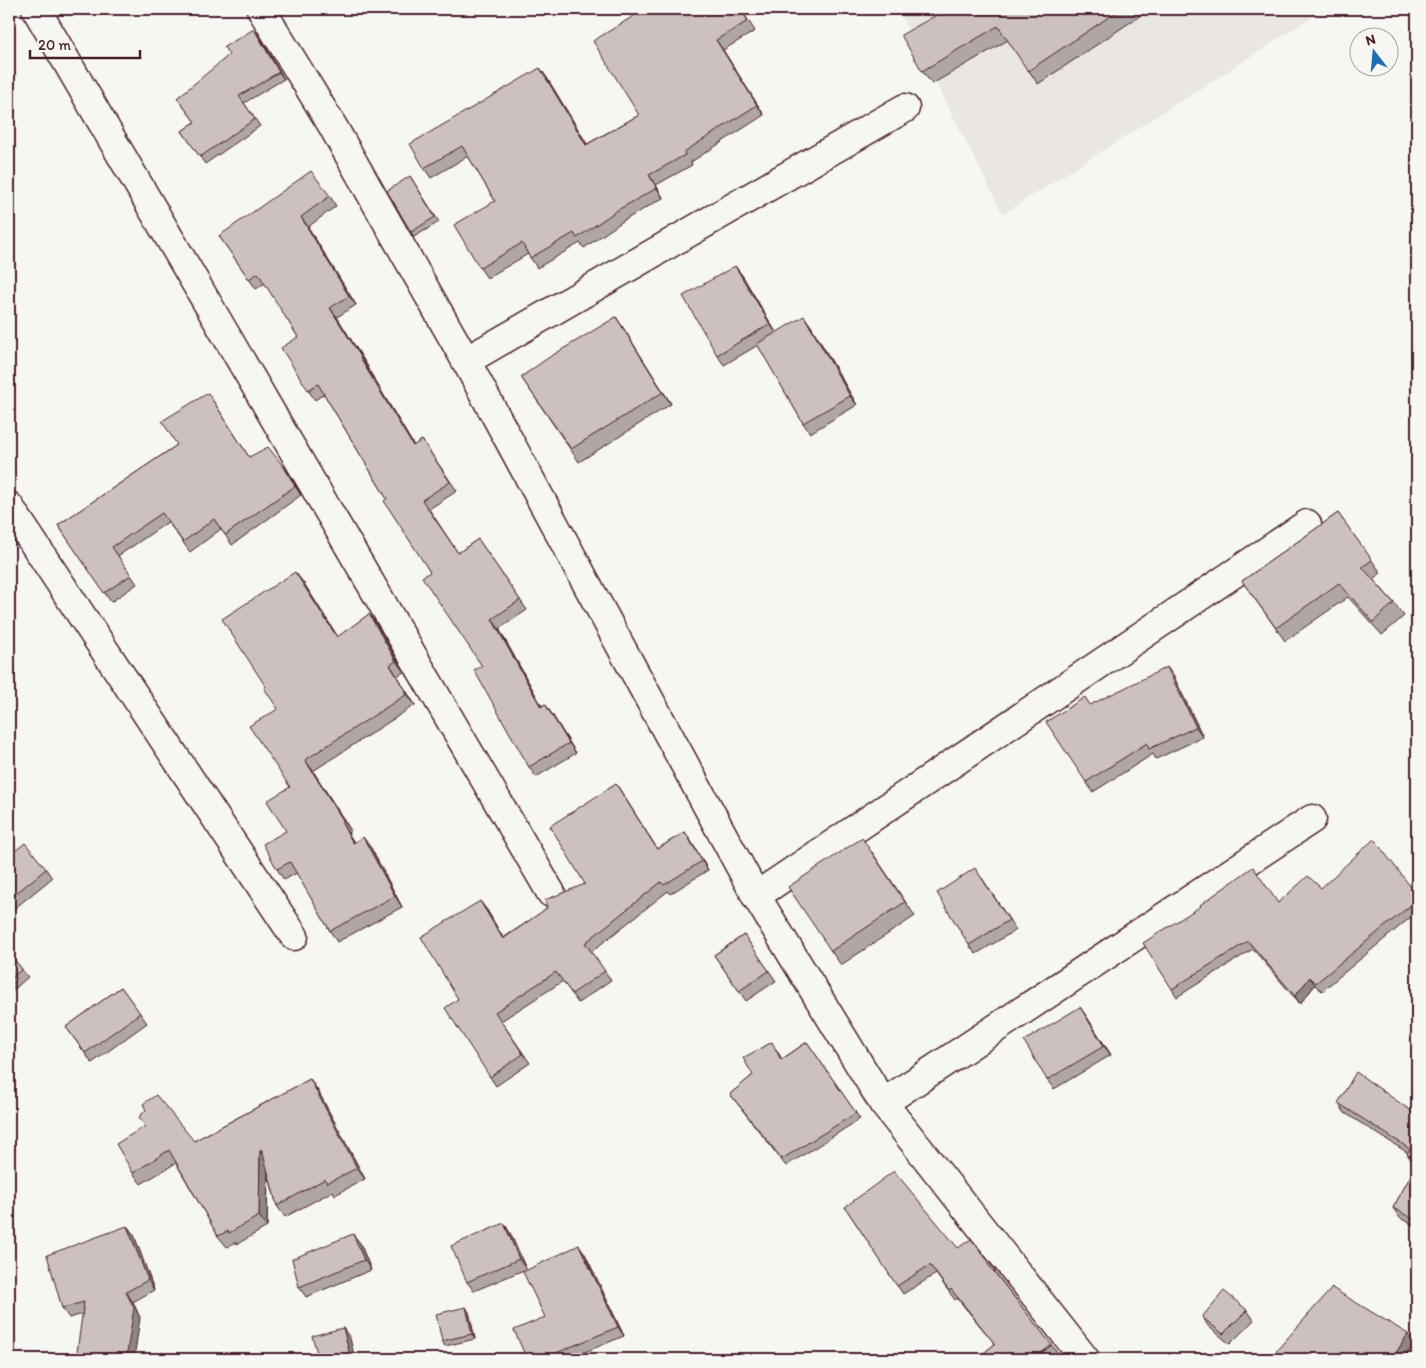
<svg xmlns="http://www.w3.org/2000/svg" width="1426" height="1368" font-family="Itim,sans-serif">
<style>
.built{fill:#e9e6e3}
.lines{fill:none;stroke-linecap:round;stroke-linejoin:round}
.minor-casing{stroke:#4a1f2b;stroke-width:31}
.minor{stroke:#f6f6f2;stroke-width:28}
.wall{fill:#afa6a5;stroke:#4a1f2b}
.shaded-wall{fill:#8f8786;stroke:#4a1f2b}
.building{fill:#ccc1c0;stroke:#4a1f2b}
</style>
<rect width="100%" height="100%" fill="#f6f6f2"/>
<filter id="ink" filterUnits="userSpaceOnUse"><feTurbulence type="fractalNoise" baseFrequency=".02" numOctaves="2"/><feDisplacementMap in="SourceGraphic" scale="10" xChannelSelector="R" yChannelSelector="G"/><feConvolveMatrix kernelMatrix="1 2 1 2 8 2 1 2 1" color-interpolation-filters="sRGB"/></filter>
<g filter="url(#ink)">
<polygon class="built" points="898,9 1325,9 1003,214"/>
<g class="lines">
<defs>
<g id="minor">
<polyline points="36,9 551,893"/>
<polyline points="261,9 332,125 466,361 756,896 883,1103 1085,1359"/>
<polyline points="466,361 905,108"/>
<polyline points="9,506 294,936"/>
<polyline points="756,896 1307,524"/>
<polyline points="883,1103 1312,819"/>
</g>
</defs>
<use href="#minor" class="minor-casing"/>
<use href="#minor" class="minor"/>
</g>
<g class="wall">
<polygon points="741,9 755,31 723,50 764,115 691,162 692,165 656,185 663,198 623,221 584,248 580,243 537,268 528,254 487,278 480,268 495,201 468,156 431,178 424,168 540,68 547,78 587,144 639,115"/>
<polygon points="947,9 1156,9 1151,11 1150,9 1038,84 1008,40 932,84 922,71"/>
<polygon points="259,36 284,79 244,103 260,126 205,164 182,131 195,122 177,98"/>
<polygon points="410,176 439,222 414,237 411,232"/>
<polygon points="330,196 336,206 308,227 356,305 337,317 368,367 367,367 414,446 422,440 457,491 429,509 458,553 478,539 527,610 499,629 542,706 545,704 576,753 536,777 529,767 482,666 430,572 387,499 324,394 315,400 308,390 298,337 265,283 256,289 219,236"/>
<polygon points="742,275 776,333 811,326 857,405 810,433 803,423 758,345 724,365 717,355"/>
<polygon points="616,317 671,404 579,462 521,377"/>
<polygon points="214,402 249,457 284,467 301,495 232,545 221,529 190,552 168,522 118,556 137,584 111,602 58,525 177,445"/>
<polygon points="1338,513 1381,573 1373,579 1394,603 1404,616 1382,635 1348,597 1285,641 1242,581"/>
<polygon points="303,582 338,637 369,614 377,625 404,672 397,676 415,705 313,771 351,831 348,833 354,842 371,848 402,907 337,942 330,931 297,873 284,880 277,869 286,831 290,787 278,709 266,687"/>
<polygon points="1174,677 1203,737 1156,759 1153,754 1093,792 1086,782 1091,705"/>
<polygon points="616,784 657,849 685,832 708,870 670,894 668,891 591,952 611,980 578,1003 563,981 501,1021 530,1063 496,1086 490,1077 458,999 487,910 503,938 585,884"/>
<polygon points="872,852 915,916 841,965 831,951"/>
<polygon points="9,856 46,869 52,878 9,913"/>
<polygon points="982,878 1016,930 976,954 969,945"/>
<polygon points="1321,888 1417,895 1417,912 1322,991 1315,985 1300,1004 1253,949 1177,997 1172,989 1201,906 1278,903"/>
<polygon points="744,935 776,981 746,1001 714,955"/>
<polygon points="9,953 28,977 9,994"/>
<polygon points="121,987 147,1023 92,1063 66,1027"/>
<polygon points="1080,1007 1111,1055 1054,1089 1047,1080"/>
<polygon points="807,1042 860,1119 786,1166 730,1094 753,1075 776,1049 782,1059"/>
<polygon points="310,1079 318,1091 365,1179 335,1195 333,1191 285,1217 277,1206 268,1173 267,1227 237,1244 236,1242 227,1247 218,1236 176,1163 141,1184 133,1173 145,1126 194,1141"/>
<polygon points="1338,1103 1417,1115 1417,1227 1400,1218 1393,1208 1417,1165 1414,1164 1407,1154 1408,1153 1345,1113"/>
<polygon points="845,1207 958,1248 989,1262 995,1270 994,1271 1058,1353 1051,1359 976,1359 995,1344 957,1298 955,1300 936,1274 903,1294"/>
<polygon points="504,1223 510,1233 526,1269 474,1291 467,1282"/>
<polygon points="127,1226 134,1235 154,1290 133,1302 140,1318 83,1314 69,1318 62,1308"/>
<polygon points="360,1243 371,1270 306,1297 299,1287"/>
<polygon points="579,1245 585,1254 624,1336 568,1359 527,1359 545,1317"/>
<polygon points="1247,1310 1254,1320 1230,1344 1209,1327 1202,1317"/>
<polygon points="469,1312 475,1339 445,1346 442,1341"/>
</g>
<g class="shaded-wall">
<polygon points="254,29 259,36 284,79 279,72"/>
<polygon points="716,40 723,50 764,115 757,105"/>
<polygon points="540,68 547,78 593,154 586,145"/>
<polygon points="649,175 656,185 663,198 657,188"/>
<polygon points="301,217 308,227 356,305 349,296"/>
<polygon points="735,266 742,275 777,334 770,324"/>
<polygon points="330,308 337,317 368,367 361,357"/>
<polygon points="804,316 811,326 857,405 850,396"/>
<polygon points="616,317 624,329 671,404 663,392"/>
<polygon points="360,358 367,367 420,456 413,446"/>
<polygon points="284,467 290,476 301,495 295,486"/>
<polygon points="295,572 303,582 345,648 337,637"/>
<polygon points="369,614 377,625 404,672 396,661"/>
<polygon points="492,619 499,629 547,717 541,707"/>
<polygon points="390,665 397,676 415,705 407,694"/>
<polygon points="1167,667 1174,677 1203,737 1196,727"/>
<polygon points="545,704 552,714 576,753 569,743"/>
<polygon points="305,760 313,771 351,831 343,820"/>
<polygon points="616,784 622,793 663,858 657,849"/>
<polygon points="341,822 348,833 360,854 353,843"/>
<polygon points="685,832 691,841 708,870 702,861"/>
<polygon points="363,837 371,848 402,907 395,896"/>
<polygon points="480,901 487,910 509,948 503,939"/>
<polygon points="1310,977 1315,985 1300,1004 1295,996"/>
<polygon points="1080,1007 1087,1017 1111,1055 1104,1046"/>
<polygon points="310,1079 318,1091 365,1179 357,1168"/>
<polygon points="260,1150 268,1162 267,1227 259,1216"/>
<polygon points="504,1223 510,1233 526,1269 519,1259"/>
<polygon points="127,1226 134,1235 154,1290 148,1280"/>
<polygon points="353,1234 360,1243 371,1270 364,1260"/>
<polygon points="579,1245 585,1254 624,1336 618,1327"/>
<polygon points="126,1292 133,1302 140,1318 134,1359 126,1359"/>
<polygon points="466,1307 469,1312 475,1339 472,1334"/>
<polygon points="343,1328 350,1338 355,1359 351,1359"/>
<polygon points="1408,1334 1414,1343 1404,1359 1392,1359"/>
</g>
<g class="building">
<polygon points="645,9 741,9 748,21 716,40 757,105 684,152 685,155 649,175 657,188 616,211 577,238 574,233 530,258 522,243 480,268 454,225 495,201 462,146 424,168 410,144 540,68 586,145 639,115 593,41"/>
<polygon points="947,9 1121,9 1028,71 998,26 922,71 901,35"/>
<polygon points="254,29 279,72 239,96 255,119 200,157 182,131 195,122 177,98 229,55 224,47"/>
<polygon points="311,171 330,196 301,217 349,296 330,308 361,357 360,358 413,446 422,440 450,482 422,500 458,553 478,539 520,600 492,619 541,707 545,704 569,743 529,767 474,670 482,666 422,577 430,572 384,501 387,499 318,384 308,390 281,348 298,337 258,273 249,279 219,236"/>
<polygon points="410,176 435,217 411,232 387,191"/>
<polygon points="735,266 770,324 717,355 683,296"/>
<polygon points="804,316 850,396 803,423 757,344"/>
<polygon points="616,317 663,392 571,449 521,377 548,358"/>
<polygon points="208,393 249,457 268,447 284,467 295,486 225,535 214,519 183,542 162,513 112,547 131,575 104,593 58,525 177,445 162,421"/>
<polygon points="1338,513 1372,560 1362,567 1394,603 1373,622 1339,583 1276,628 1242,581"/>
<polygon points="295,572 337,637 369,614 396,661 390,665 407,694 305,760 343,820 341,822 353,843 363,837 395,896 330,931 290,862 277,869 263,844 286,831 267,801 290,787 249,726 278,709 264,688 266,687 222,619"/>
<polygon points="1167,667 1196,727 1149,749 1147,743 1086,782 1046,722 1085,697 1090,705"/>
<polygon points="616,784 657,849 685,832 702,861 664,885 661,882 585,943 605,971 572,994 556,972 495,1012 523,1054 490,1077 445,1008 458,999 421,937 480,901 503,939 547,908 545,900 585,884 550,826"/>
<polygon points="862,838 905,902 831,951 788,887"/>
<polygon points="1374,839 1417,895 1417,900 1316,983 1310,977 1295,996 1248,941 1172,989 1143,943 1201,906 1200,905 1253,867 1278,903 1308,876 1321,888"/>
<polygon points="25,843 46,869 9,899 9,856"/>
<polygon points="975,868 1009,920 969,945 937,893"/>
<polygon points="744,935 769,971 739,991 714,955"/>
<polygon points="9,953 22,969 9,980"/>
<polygon points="121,987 140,1013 85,1053 66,1027"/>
<polygon points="1080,1007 1104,1046 1047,1080 1024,1041"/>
<polygon points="772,1042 781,1060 807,1042 856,1113 782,1159 730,1094 753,1075 743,1058"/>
<polygon points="1356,1072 1417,1115 1417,1160 1407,1154 1410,1149 1338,1103"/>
<polygon points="310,1079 357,1168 327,1183 325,1179 277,1206 262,1150 260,1150 259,1216 229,1233 228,1231 218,1236 169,1150 133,1173 116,1144 145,1126 139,1117 146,1110 143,1104 156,1095 194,1141"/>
<polygon points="1417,1164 1417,1221 1393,1208"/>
<polygon points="894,1171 958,1248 971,1239 989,1262 987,1263 1052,1345 1033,1359 976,1359 995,1344 951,1289 949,1291 930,1265 897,1286 845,1207"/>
<polygon points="504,1223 519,1259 467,1282 451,1246"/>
<polygon points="127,1226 148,1280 126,1292 134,1308 126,1359 76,1359 84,1302 62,1308 47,1255"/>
<polygon points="353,1234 364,1260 299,1287 292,1259"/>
<polygon points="579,1245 618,1327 542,1359 527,1359 514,1330 545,1317 523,1272"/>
<polygon points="1332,1288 1408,1334 1392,1359 1269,1359"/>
<polygon points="1224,1291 1247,1310 1223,1334 1202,1317"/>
<polygon points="466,1307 472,1334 442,1341 436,1314"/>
<polygon points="343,1328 351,1359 319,1359 312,1336"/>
</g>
</g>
<rect width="1426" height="1368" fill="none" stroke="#f6f6f2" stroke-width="30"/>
<rect x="15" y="15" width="1396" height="1338" fill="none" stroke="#4a1f2b" stroke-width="2" filter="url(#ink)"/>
<g transform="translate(1374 52) rotate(344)"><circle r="24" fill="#f6f6f2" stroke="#b1a0a2"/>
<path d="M0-4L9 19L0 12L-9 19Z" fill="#1f6fb2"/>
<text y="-8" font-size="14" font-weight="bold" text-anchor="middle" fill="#4a1f2b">N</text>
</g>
<path d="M30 50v8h110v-8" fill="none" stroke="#4a1f2b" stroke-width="2.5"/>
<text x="38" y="50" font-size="15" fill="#4a1f2b" stroke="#f6f6f2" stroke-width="4" paint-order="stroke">20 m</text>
</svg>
